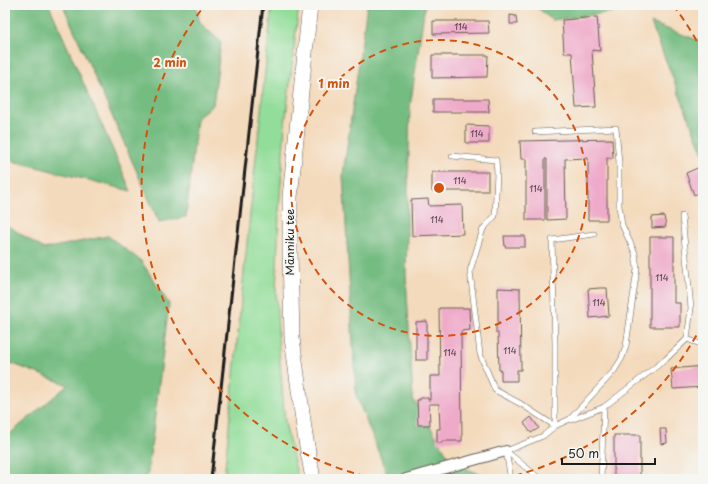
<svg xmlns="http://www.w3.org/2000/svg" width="708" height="484" font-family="'Playpen Sans',sans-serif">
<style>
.green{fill:#92dd99;stroke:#577c5a}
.forest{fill:#75bc81;stroke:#486c4e}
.building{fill:#efaac9}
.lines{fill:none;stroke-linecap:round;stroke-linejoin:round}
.lane-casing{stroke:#685e54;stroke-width:6}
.street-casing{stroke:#685e54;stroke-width:12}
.secondary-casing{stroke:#685e54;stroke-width:16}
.lane{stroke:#fff;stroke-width:5}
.street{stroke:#fff;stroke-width:10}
.secondary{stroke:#fff;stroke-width:15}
.rail{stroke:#1c1c1c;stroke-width:3}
.ring{fill:none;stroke:#d4530e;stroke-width:2;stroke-dasharray:7 5}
.labels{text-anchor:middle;stroke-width:4;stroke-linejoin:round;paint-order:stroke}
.number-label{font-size:9px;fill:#514047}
.street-label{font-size:11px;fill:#1c1c1c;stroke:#f6f6f2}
.centre{fill:#d4530e;stroke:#f6f6f2;stroke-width:2}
.ring-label{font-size:12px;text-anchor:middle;font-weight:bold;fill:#d4530e;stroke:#f6f6f2;stroke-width:4;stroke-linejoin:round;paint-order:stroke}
</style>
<rect width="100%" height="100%" fill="#f6f6f2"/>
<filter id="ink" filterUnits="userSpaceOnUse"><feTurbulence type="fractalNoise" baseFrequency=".025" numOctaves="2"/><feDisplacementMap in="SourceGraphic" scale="8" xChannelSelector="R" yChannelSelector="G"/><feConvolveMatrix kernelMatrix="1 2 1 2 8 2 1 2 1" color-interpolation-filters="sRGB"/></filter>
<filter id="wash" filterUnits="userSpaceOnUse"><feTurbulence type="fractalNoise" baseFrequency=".012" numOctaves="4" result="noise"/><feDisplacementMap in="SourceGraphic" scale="16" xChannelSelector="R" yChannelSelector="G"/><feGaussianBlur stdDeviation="0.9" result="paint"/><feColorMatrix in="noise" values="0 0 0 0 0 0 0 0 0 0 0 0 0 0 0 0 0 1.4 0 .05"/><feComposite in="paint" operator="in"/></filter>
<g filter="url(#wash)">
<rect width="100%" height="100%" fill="#f4dabc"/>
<polygon class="green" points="272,5 299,5 285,125 279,211 276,293 279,352 285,423 298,479 224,479 242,291"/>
<g class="forest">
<polygon points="5,5 49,5 131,191 5,159"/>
<polygon points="63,5 196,5 200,23 221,42 213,105 197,118 186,217 159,222"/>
<polygon points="367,5 425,5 410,107 406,275 413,399 453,464 483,475 485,479 389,479 356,395 343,175"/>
<polygon points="534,5 637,5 629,10 552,20"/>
<polygon points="651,23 703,42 703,154"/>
<polygon points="5,224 44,249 108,236 141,261 169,304 147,479 5,479 5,438 68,385 8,362 5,355"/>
</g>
<g id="blocks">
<g class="building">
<polygon points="510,15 516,16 517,24 510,24"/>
<polygon points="597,17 600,51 592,50 596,107 576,108 572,53 564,53 562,20"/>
<polygon points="433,21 488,21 489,33 433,34"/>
<polygon points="432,55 488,55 487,77 432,78"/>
<polygon points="433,99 488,99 489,112 433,112"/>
<polygon points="466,125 489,126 489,143 466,143"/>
<polygon points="612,139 613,158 607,158 607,220 588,220 588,158 565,159 566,219 547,220 547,159 545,159 545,220 526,220 526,159 521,159 520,141"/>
<polygon points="700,167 703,175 703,191 694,195 686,173"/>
<rect x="432" y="172" width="56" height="19"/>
<polygon points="428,199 429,206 462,205 463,234 412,236 411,200"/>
<polygon points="664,216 666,227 652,228 652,217"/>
<polygon points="504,236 525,236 525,247 505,247"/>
<polygon points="650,237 674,237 674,303 680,303 680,327 650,327"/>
<polygon points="498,288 520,289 521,370 517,370 517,381 501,381 501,370 499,370 498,333 496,333 496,325 498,325"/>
<polygon points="600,288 607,288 609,316 590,318 588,289"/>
<polygon points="439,308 469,308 470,330 461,331 462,441 442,441 442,443 437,443 437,429 440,429 439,404 429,404 430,425 418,425 417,400 420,400 420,398 428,398 428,400 430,400 430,376 440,376"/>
<polygon points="427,321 427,360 416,360 416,322"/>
<polygon points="703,366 703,387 673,389 671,369"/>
<polygon points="531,417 539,428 531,433 524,423"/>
<polygon points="660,429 666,429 667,443 661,444"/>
<rect x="614" y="435" width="26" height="44"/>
</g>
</g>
</g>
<g filter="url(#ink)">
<use href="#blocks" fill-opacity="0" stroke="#685e54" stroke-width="1"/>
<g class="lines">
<defs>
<g id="lane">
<polyline points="452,156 496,160 497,173 495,216 483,229 470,271 480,354 495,390 521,404 555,426"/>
<polyline points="687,339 703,345"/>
<polyline points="571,420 604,407 666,359 687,339 691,308 682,216"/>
<polyline points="555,426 555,343 552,240 594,234"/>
<polyline points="506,451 543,436 555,426 570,419 614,371 622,358 626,346 637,269 635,253 622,225 619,206 619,163 616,128 535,132"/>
<polyline points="506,451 540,479"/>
<polyline points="506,451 510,474 509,479"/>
<polyline points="601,479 604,407"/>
</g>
<polyline id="street" points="406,479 506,451"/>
<polyline id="secondary" points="310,5 290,197 290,251 292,338 305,435 313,479"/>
</defs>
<use href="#lane" class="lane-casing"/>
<use href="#street" class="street-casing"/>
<use href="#secondary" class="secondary-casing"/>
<use href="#lane" class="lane"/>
<use href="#street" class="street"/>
<use href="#secondary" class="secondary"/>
<polyline class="rail" points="211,479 263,5"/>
</g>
</g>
<g class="ring">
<circle cx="439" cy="188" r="148"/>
<path d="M702 325A297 297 0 0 1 501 479M377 479A297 297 0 0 1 205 5M673 5A297 297 0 0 1 702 51"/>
</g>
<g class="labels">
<g class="number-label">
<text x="461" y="30">114</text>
<text x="477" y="137">114</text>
<text x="460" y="184">114</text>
<text x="536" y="192">114</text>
<text x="437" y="223">114</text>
<text x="662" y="281">114</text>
<text x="599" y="306">114</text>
<text x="510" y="354">114</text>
<text x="450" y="356">114</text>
</g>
<g class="street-label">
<text transform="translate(290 242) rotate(-90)" y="4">Männiku tee</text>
</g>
</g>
<circle cx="439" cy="188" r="6" class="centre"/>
<g class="ring-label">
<text x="170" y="67">2 min</text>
<text x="334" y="88">1 min</text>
</g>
<rect width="708" height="484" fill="none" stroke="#f6f6f2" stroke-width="20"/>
<path d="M562 458v6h93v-6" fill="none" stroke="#1c1c1c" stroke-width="2"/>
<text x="568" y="458" font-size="12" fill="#1c1c1c" stroke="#f6f6f2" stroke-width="3" paint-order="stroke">50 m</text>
</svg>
